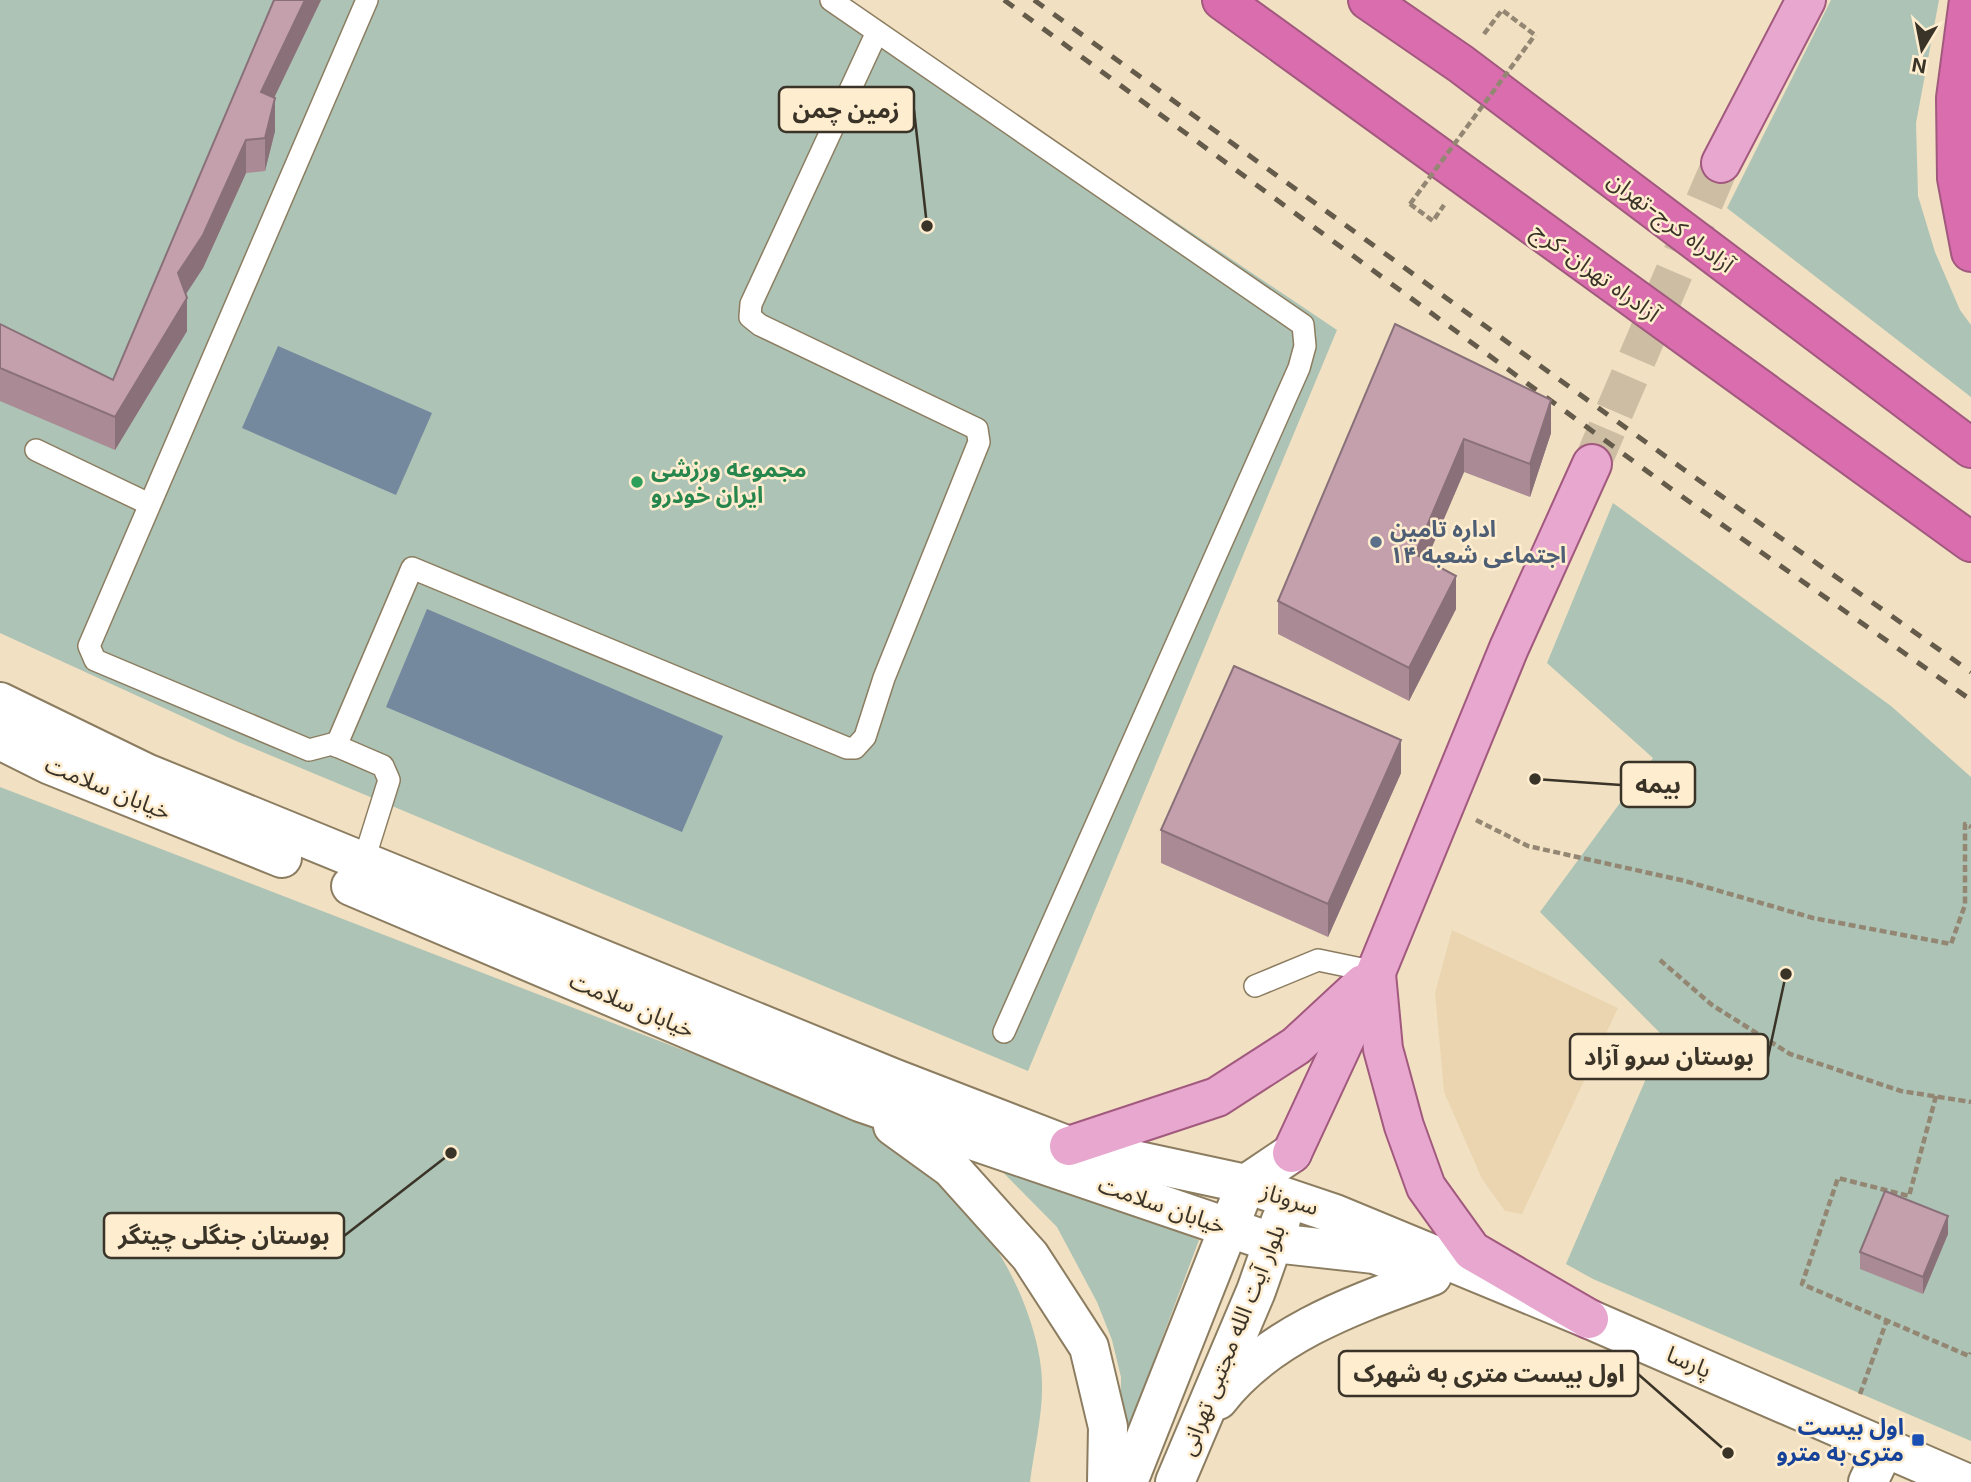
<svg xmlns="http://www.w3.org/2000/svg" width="1971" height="1482" font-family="Inter,'Noto Sans Arabic',sans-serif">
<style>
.built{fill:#ead5b0}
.green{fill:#acc3b5}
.water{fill:#74889e}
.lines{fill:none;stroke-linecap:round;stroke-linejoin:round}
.primary-tunnel{stroke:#ccbda3;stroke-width:38;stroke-dasharray:38 19;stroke-linecap:butt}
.lane-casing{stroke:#8c7d61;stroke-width:24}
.street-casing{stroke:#8c7d61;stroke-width:42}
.secondary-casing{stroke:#8c7d61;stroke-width:42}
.primary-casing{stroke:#a1597e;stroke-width:42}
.highway-casing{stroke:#a1597e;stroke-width:42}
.path{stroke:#938773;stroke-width:4.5;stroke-dasharray:7 3.5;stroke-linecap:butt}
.lane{stroke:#fff;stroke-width:21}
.street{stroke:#fff;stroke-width:38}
.secondary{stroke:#fff;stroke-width:38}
.primary{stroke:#e8a7ce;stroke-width:38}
.highway{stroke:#d96dad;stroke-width:38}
.rail{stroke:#655b4b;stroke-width:5;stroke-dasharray:12 12;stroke-linecap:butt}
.path-bridge{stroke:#938773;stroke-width:4.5;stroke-dasharray:7 3.5;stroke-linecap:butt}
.wall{fill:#a98a95}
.shaded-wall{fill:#897079}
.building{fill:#c4a0ad;stroke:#897079;stroke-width:2}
.leisure-dot{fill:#2e9e5b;stroke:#ffedcf;stroke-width:2.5}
.service-dot{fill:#5c6f8a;stroke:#ffedcf;stroke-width:2.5}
.transit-dot{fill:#1a4fb4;stroke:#ffedcf;stroke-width:2.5}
.labels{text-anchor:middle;stroke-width:5;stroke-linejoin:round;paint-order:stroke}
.street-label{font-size:23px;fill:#3a3327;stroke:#ffedcf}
.leisure-label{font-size:23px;font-weight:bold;fill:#27864d;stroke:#ffedcf;text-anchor:start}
.service-label{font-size:23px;font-weight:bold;fill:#4e5e75;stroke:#ffedcf;text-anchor:start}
.transit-label{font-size:23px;font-weight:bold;fill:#164399;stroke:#ffedcf;text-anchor:end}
.leader{fill:none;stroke:#3a3327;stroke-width:2.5}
.callout-dot{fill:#3a3327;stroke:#ffedcf;stroke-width:2.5}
.callout{fill:#ffedcf;stroke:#3a3327;stroke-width:2.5}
.callout-label{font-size:24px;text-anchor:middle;font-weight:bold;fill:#3a3327}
</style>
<rect width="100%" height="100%" fill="#f1e0c2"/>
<polygon class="built" points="1452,930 1618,1008 1522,1214 1505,1211 1482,1179 1444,1092 1435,993"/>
<g class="green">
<polygon points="0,0 845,0 1337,330 1028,1071 236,741 0,633"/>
<polygon points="1831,0 1939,0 1916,123 1918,196 1935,252 1960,310 1971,325 1971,397 1727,208"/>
<polygon points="1613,503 1891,706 1971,777 1971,1441 1593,1279 1566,1264 1664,1037 1540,912 1653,758 1547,663"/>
<path d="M0,787L862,1119C903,1154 950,1187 983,1230C1013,1268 1041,1333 1042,1382C1043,1414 1034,1450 1030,1482H0Z"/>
<polygon points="980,1149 1199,1240 1120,1451 1121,1377 1112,1340 1097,1302 1057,1227"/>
</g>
<g class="water">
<polygon points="278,346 432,413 396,495 242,428"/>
<polygon points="427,609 723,736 682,832 386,707"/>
</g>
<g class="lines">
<polyline class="primary-tunnel" points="1592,464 1721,163"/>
<defs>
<g id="lane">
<polyline points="831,0 1303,325 1305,346 1299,368 1004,1032"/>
<polyline points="36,450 149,504"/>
<polyline points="336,746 412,568 847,748 855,748 865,737 884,678 979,442 977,429 760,325 750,317 751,304 877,32"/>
<polyline points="363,863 389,780 383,766 332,744 309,750 95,660 89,646 367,0"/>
<polyline points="1255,986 1318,960 1376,972"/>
</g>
<polyline id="street" points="1868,1482 1885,1447"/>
<g id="secondary">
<polyline points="0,702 146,773 893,1078 1069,1146 1246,1184 1335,1214 1589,1319 1964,1482"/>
<polyline points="0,740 48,764 282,858"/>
<polyline points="351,886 860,1102 1274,1243 1374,1254 1407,1266"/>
<polyline points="893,1126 951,1168 1030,1256 1089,1347 1108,1427 1107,1482"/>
<path d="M1218,1400C1270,1333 1356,1304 1432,1276"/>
<polyline points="1128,1482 1246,1184 1292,1153"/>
<polyline points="1175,1482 1256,1291 1281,1220"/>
</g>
<g id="primary">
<polyline points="1721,163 1806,0"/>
<polyline points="1376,974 1383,1049 1404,1126 1426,1187 1472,1251 1589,1319"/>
<polyline points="1069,1146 1217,1097 1296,1046 1363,984"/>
<polyline points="1292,1153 1376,972 1509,648 1592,464"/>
</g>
<g id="highway">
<polyline points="1222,0 1971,542"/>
<polyline points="1368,0 1461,64 1971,448"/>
<polyline points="1969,0 1956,98 1957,178 1971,252"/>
</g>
</defs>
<use href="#lane" class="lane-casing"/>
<use href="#street" class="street-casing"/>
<use href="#secondary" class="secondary-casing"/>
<use href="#primary" class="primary-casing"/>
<use href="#highway" class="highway-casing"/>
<g class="path">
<polyline points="1484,34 1502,10 1535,35"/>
<polyline points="1410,204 1433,221 1444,205"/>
<polyline points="1476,820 1528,846 1685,881 1813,918 1951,944 1965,905 1965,824 1971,827"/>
<polyline points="1660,960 1712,1005 1790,1054 1901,1091 1971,1102"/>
<polyline points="1936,1096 1909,1196 1838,1178 1802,1284 1969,1356 1971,1353"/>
<polyline points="1860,1394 1887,1320"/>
</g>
<use href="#lane" class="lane"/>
<use href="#street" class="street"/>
<use href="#secondary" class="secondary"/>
<use href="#primary" class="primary"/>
<use href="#highway" class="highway"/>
<g class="rail">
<polyline points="1004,0 1670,488 1971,700"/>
<polyline points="1034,0 1683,469 1971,672"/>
</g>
<polyline class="path-bridge" points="1410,204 1535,35"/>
</g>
<g class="wall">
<polygon points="274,0 321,0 274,98 275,131 265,171 246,173 203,268 186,294 187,331 115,450 0,401 0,324 113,380"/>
<polygon points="1395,324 1551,433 1530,497 1464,472 1426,560 1456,609 1409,701 1278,634 1278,601"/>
<polygon points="1401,773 1328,937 1161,863 1161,830"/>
<polygon points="1948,1234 1923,1294 1860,1269 1860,1252"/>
</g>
<g class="shaded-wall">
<polygon points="305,0 321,0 261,125 261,92"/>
<polygon points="275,98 275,131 265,171 265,138"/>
<polygon points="246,140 246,173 203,268 178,306 178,273"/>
<polygon points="187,298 187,331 115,450 115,417"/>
<polygon points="1551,400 1551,433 1530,497 1530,464"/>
<polygon points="1464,439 1464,472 1415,587 1415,554"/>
<polygon points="1456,576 1456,609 1409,701 1409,668"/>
<polygon points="1401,740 1401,773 1328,937 1328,904"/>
<polygon points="1948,1216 1948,1234 1923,1294 1923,1277"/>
</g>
<g class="building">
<polygon points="274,0 305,0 261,92 275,98 265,138 246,140 203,235 178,273 187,298 115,417 0,368 0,324 113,380"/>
<polygon points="1395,324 1551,400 1530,464 1464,439 1415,554 1456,576 1409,668 1278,601"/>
<polygon points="1234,666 1401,740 1328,904 1161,830"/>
<polygon points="1885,1191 1948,1216 1923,1277 1860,1252"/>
</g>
<circle class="leisure-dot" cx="637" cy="482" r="7"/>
<circle class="service-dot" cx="1376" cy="542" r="7"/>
<rect class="transit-dot" x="1911" y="1433" width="14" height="14" rx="3.5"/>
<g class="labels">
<g class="street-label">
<text transform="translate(1671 222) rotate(37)" y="8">آزادراه کرج-تهران</text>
<text transform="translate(1596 272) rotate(36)" y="8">آزادراه تهران-کرج</text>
<text transform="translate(108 788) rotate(22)" y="8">خیابان سلامت</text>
<text transform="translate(632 1005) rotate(23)" y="8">خیابان سلامت</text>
<text transform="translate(1290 1199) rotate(18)" y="8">سروناز</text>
<text transform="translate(1162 1205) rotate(19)" y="8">خیابان سلامت</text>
<text transform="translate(1232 1340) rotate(-68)" y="8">بلوار آیت الله مجتبی تهرانی</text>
<text transform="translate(1689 1362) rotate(23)" y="8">پارسا</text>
</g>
<g class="leisure-label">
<text x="651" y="477">مجموعه ورزشی<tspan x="651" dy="26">ایران خودرو</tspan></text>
</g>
<g class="service-label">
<text x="1390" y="537">اداره تامین<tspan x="1390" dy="26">اجتماعی شعبه ۱۴</tspan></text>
</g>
<g class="transit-label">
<text x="1904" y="1435">اول بیست<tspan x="1904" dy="26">متری به مترو</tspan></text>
</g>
</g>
<path class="leader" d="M927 226L914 110M1535 779L1621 785M1786 974L1768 1057M451 1153L344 1236M1728 1453L1638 1374"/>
<g class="callout-dot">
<circle cx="927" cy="226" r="7"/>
<circle cx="1535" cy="779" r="7"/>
<circle cx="1786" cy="974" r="7"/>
<circle cx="451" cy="1153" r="7"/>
<circle cx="1728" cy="1453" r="7"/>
</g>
<g class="callout">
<rect x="779" y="87" width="135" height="45" rx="7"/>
<rect x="1621" y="762" width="74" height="45" rx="7"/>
<rect x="1570" y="1034" width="198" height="45" rx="7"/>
<rect x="104" y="1213" width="240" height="45" rx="7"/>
<rect x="1339" y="1351" width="299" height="45" rx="7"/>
</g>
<g class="callout-label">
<text x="846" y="118">زمین چمن</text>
<text x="1658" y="793">بیمه</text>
<text x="1669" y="1065">بوستان سرو آزاد</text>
<text x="224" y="1244">بوستان جنگلی چیتگر</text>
<text x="1489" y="1382">اول بیست متری به شهرک</text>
</g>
<g transform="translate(1922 49) rotate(190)" stroke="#ffedcf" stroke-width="5" paint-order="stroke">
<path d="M0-5L12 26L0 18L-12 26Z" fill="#3a3327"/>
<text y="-10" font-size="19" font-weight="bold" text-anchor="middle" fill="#3a3327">N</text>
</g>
</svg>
